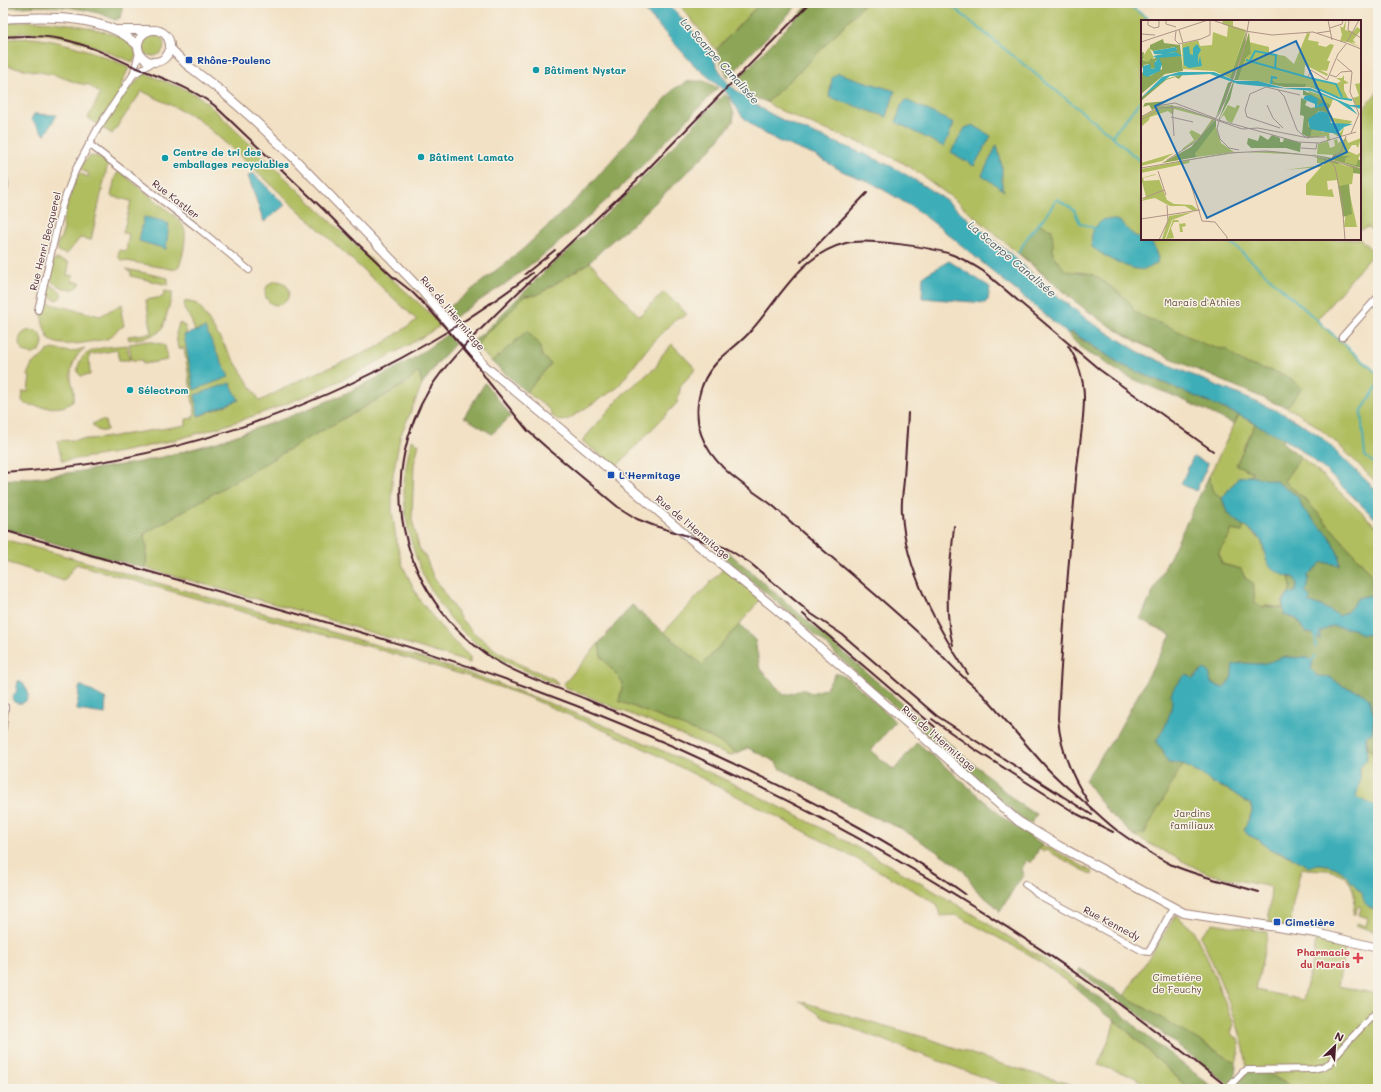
<svg xmlns="http://www.w3.org/2000/svg" width="1381" height="1092" font-family="Mali,sans-serif">
<style>
.green{fill:#b0be61;stroke:#7d6e46;fill-rule:evenodd}
.forest{fill:#8ca557;stroke:#6b6241}
.water{fill:#3daeb8;stroke:#446672}
.lines{fill:none;stroke-linecap:round;stroke-linejoin:round}
.stream{stroke:#3daeb8;stroke-width:2}
.minor-casing{stroke:#9e8078;stroke-width:8}
.tertiary-casing{stroke:#9e8078;stroke-width:10}
.minor{stroke:#fff;stroke-width:6}
.tertiary{stroke:#fff;stroke-width:8}
.rail{stroke:#4a1f2b;stroke-width:2}
.transit-dot{fill:#1a4fb4;stroke:#f7f3e8;stroke-width:1.5}
.culture-dot{fill:#0f9aa8;stroke:#f7f3e8;stroke-width:1.5}
.health-dot{fill:#e0444e;stroke:#f7f3e8;stroke-width:1.5}
.labels{text-anchor:middle;stroke-width:3;stroke-linejoin:round;paint-order:stroke}
.transit-label{font-size:10px;font-weight:bold;fill:#164399;stroke:#f7f3e8;text-anchor:start}
.culture-label{font-size:10px;font-weight:bold;fill:#0d838f;stroke:#f7f3e8;text-anchor:start}
.street-label{font-size:10px;fill:#4a1f2b;stroke:#f7f3e8}
.park-label{font-size:10px;fill:#694f3b;stroke:#f7f3e8}
.health-label{font-size:10px;font-weight:bold;fill:#be3a42;stroke:#f7f3e8;text-anchor:end}
.water-label{font-size:11px;font-style:italic;fill:#455863;stroke:#f7f3e8}
.inset-river{fill:none;stroke:#3daeb8;stroke-width:2}
.inset-road{fill:none;stroke:#af9387;stroke-width:1}
.view{fill:#1f6fb2;fill-opacity:0.15;stroke:#1f6fb2;stroke-width:2}
.inset-edge{fill:none;stroke:#4a1f2b;stroke-width:2}
</style>
<rect width="100%" height="100%" fill="#f7f3e8"/>
<filter id="ink" filterUnits="userSpaceOnUse"><feTurbulence type="fractalNoise" baseFrequency=".025" numOctaves="2"/><feDisplacementMap in="SourceGraphic" scale="8" xChannelSelector="R" yChannelSelector="G"/><feConvolveMatrix kernelMatrix="1 2 1 2 8 2 1 2 1" color-interpolation-filters="sRGB"/></filter>
<filter id="wash" filterUnits="userSpaceOnUse"><feTurbulence type="fractalNoise" baseFrequency=".012" numOctaves="4" result="noise"/><feDisplacementMap in="SourceGraphic" scale="16" xChannelSelector="R" yChannelSelector="G"/><feGaussianBlur stdDeviation="0.9" result="paint"/><feColorMatrix in="noise" values="0 0 0 0 0 0 0 0 0 0 0 0 0 0 0 0 0 1.4 0 .05"/><feComposite in="paint" operator="in"/></filter>
<g filter="url(#wash)">
<rect width="100%" height="100%" fill="#f2e1c4"/>
<g class="green">
<polygon points="678,3 760,3 716,50"/>
<path d="M865,3H1126L1151,21H1142V239H1360L1374,252L1317,320L1378,374V484C1349,456 1314,415 1275,403L1143,345L1120,332L1096,316L1072,299L955,200L919,173L903,163L864,144L813,125L775,108L767,102L812,59Z"/>
<path d="M29,21C56,21 82,25 109,33C114,35 121,36 126,40C132,44 134,49 137,55L133,62L85,43L63,37L47,34L20,33L17,35L3,36V23Z"/>
<circle cx="153" cy="45" r="11"/>
<path d="M33,38C69,42 97,53 129,67L121,85L129,90L144,73L189,91L201,98L211,107L384,272L433,316L440,326C348,384 246,425 140,448C115,454 88,457 62,461L57,441L103,438L186,425V419L193,418V415L195,414L184,348L178,349L176,334L179,323L185,326L187,334L184,335L205,328L195,331L191,320L184,309L185,301L198,304L260,401L300,380L376,348L417,320L238,154L197,118L142,91L112,134L88,118L100,94L89,85L77,83L55,75L3,65V39ZM208,391L239,400L199,416L195,395Z"/>
<polygon points="1378,91 1378,239 1369,227 1360,230 1360,113"/>
<polygon points="91,156 99,157 108,163 91,240 80,238 67,254 59,252 57,249 58,241 61,238 64,228 62,225 68,200 79,173 88,177 89,174 80,169 84,161"/>
<path d="M119,171L176,217C180,221 183,225 185,231C186,239 183,258 179,266C177,269 174,270 171,269L121,260L118,257L119,250L126,251L129,234L123,233L131,201L111,196L115,177Z"/>
<path d="M57,259L68,262L69,265L67,275L73,276L72,281L81,283C75,295 58,287 50,280L49,278L53,261Z"/>
<path d="M590,262L639,316L664,292L687,314L682,318L678,317L647,349L617,388L567,420L560,421L552,416L549,409L526,392L551,364L542,356L539,344L527,331L492,362L477,348C480,337 489,331 497,324C507,316 515,305 524,296L537,295Z"/>
<polygon points="126,269 168,278 168,285 131,276 131,272 128,271"/>
<circle cx="277" cy="293" r="12"/>
<path d="M48,283L60,291L62,294L60,298L56,300C48,297 46,291 48,283Z"/>
<path d="M164,291L173,292L163,328C155,338 141,338 129,340L128,336L152,333L146,300L163,297Z"/>
<path d="M45,298L51,304L100,316L122,304L123,310L121,311L124,326C114,330 115,335 107,339C93,341 63,349 50,340C48,339 47,335 46,332C40,321 42,309 45,298Z"/>
<circle cx="31" cy="342" r="12"/>
<polygon points="148,341 162,344 165,346 168,360 143,364 143,360 132,360 129,344"/>
<polygon points="672,344 696,369 681,385 677,403 616,467 582,441 622,395 656,367 662,355"/>
<path d="M127,345L130,360H119L117,350L89,355L90,375L81,376L78,373C77,369 78,366 80,361C88,346 112,347 127,345Z"/>
<path d="M85,348C76,354 70,367 71,378C72,384 75,391 74,397C71,414 36,406 25,404L22,401L23,391L28,392L30,376L27,375L32,364L43,356L47,351L53,349L71,352Z"/>
<polygon points="419,371 422,385 400,437 392,481 392,511 397,544 403,566 419,599 446,634 470,657 470,663 324,618 146,568 147,547 144,534 305,440 404,385"/>
<polygon points="1239,415 1255,424 1236,465 1253,472 1250,476 1239,477 1222,498 1212,491 1209,476"/>
<path d="M102,420L105,421L107,430C99,433 96,430 92,424Z"/>
<path d="M411,440L419,444L414,464L412,519L419,548L426,558L433,576L461,619L474,633L497,651L521,665L554,679L558,685C544,680 531,673 517,667C510,663 502,661 495,656C438,623 405,556 404,491C404,474 408,457 411,440Z"/>
<polygon points="1301,457 1324,477 1378,528 1378,584 1362,563 1305,499 1283,481"/>
<path d="M1244,525L1261,540L1266,558L1284,574L1289,577C1293,593 1289,590 1282,602L1283,608L1266,606L1262,607L1255,603L1253,583L1245,578L1241,569L1222,564C1217,552 1218,552 1225,543C1228,539 1230,534 1232,530L1242,532Z"/>
<path d="M3,539L55,553C127,574 199,595 271,615C345,636 419,656 491,681C536,697 579,715 622,733C782,802 935,885 1079,983L1076,988L1032,956L956,915L940,916L937,904L881,872L768,812L631,742L525,696L467,676L367,646L320,634L76,564L64,581L3,561Z"/>
<polygon points="725,567 762,597 739,625 702,665 664,632"/>
<polygon points="599,643 601,656 623,683 619,701 712,738 737,753 729,756 701,743 567,688 563,685"/>
<path d="M1378,682V807L1355,797L1360,781V767L1163,750L1168,763H1180L1204,776L1210,782L1229,790L1251,805L1252,812L1248,835L1259,840L1263,844L1278,853L1292,857L1303,863L1321,864L1332,866L1343,871L1357,888L1362,892L1369,907L1378,910V933L1355,925L1357,923L1366,926L1368,918L1359,915L1361,907L1358,906L1355,914H1353C1358,892 1351,872 1326,870C1318,869 1310,870 1301,868L1293,903L1290,929L1268,922L1271,887L1212,875L1196,868L1133,835L1144,834L1143,745Z"/>
<polygon points="1042,844 1042,847 1050,848 1093,872 1092,875 1046,850 1044,852 1039,849"/>
<path d="M1176,915L1193,930L1206,955L1234,1024L1231,1033L1234,1037L1238,1038C1240,1047 1240,1054 1236,1063L1124,996Z"/>
<path d="M1213,923L1268,932L1256,990L1303,1000L1312,963L1316,940L1345,948L1338,986L1378,994V1089H1295L1261,1069L1247,1070C1245,1041 1234,1016 1224,990C1216,971 1209,953 1200,936Z"/>
<polygon points="799,1001 927,1038 995,1062 1086,1089 1014,1089 827,1019"/>
<polygon points="1115,1020 1189,1089 1152,1089 1132,1076 1098,1065 1111,1034"/>
</g>
<g class="forest">
<path d="M3,3H120L123,4L120,18L115,20C108,17 101,13 94,12C64,4 33,6 3,8Z"/>
<polygon points="760,3 799,3 728,78 721,63 719,53 716,50"/>
<polygon points="810,3 865,3 812,59 767,102 753,97 734,83"/>
<polygon points="691,81 704,81 718,88 622,186 579,225 547,252 505,284 453,318 446,310 523,249 583,193 675,88 687,82"/>
<path d="M724,94L729,98L732,107L734,114L733,122L710,150L636,221L607,245L590,262L537,295L524,296C515,305 507,316 497,324C489,331 480,337 477,348L471,343L483,333L550,266L564,255L592,227L613,208Z"/>
<path d="M1038,223L1052,230L1053,241V255L1066,271L1087,273L1093,275C1104,282 1133,299 1134,312C1146,318 1159,323 1172,328C1190,336 1206,349 1227,349C1239,367 1265,367 1284,375C1290,378 1296,384 1302,388L1287,407L1275,403C1216,377 1149,353 1095,316C1079,305 1063,292 1048,278C1038,270 1029,260 1018,253L1030,233Z"/>
<polygon points="527,331 539,344 542,356 551,364 526,392 492,362"/>
<path d="M1070,332L1122,365L1239,415L1234,424C1216,416 1199,407 1181,399C1154,387 1122,378 1100,358C1087,357 1076,343 1068,334Z"/>
<polygon points="448,334 455,344 439,361 422,385 419,371 404,385 305,440 144,534 147,547 146,568 101,557 3,528 3,480 41,477 135,463 171,455 217,442 283,419 338,397 385,374 414,358"/>
<polygon points="485,383 511,416 492,434 464,417"/>
<polygon points="1255,424 1267,428 1284,439 1283,443 1301,457 1284,481 1305,499 1362,563 1378,584 1378,600 1371,595 1358,598 1348,611 1340,616 1319,605 1309,603 1305,591 1308,585 1308,575 1322,562 1339,565 1339,556 1329,535 1316,523 1303,509 1297,496 1275,481 1250,476 1253,472 1236,465"/>
<path d="M1209,476L1212,490L1222,498L1227,512L1236,521L1244,525L1242,532L1232,530C1230,534 1228,539 1225,543C1218,552 1217,552 1222,564L1241,569L1245,578L1253,583L1255,603L1262,607L1266,606L1283,608L1289,617L1297,619L1305,632L1313,634L1319,640L1320,632L1332,626L1353,629L1362,635L1373,634L1378,631V755L1368,749L1361,692L1342,686L1330,677H1317L1311,669L1313,661L1308,658L1282,657L1269,663L1261,664L1239,663L1231,679L1223,688L1211,683L1209,672H1199L1193,679L1171,694C1175,710 1164,728 1156,742L1163,750L1168,763H1180L1184,765L1179,771L1144,834L1133,835L1108,812L1085,780L1117,733L1171,635L1140,619Z"/>
<path d="M721,546C808,620 892,697 980,769C993,780 1022,810 1037,814L1031,824L1021,818L836,655L827,645L713,548Z"/>
<path d="M1289,577H1295C1298,583 1298,585 1295,592L1289,594L1291,585Z"/>
<polygon points="632,605 702,665 739,625 755,640 760,669 784,695 794,693 801,689 812,693 826,688 836,673 851,680 888,714 895,722 871,751 894,770 917,742 1005,819 1042,844 1031,863 1026,860 1021,870 1024,875 1016,885 1000,912 998,908 978,892 963,870 950,860 900,828 869,815 779,768 776,762 748,748 737,753 712,738 619,701 623,683 601,656 599,643"/>
<polygon points="1079,968 1236,1063 1235,1080 1236,1082 1246,1074 1247,1070 1261,1069 1295,1089 1234,1089 1129,1007 1078,971"/>
<polygon points="1079,983 1121,1013 1139,1030 1215,1089 1189,1089 1133,1036 1115,1020 1106,1015 1076,988"/>
</g>
<g class="water">
<path d="M638,3H668C681,18 695,33 707,49C716,61 720,77 732,87C775,125 829,137 880,161C903,171 922,185 943,198L1013,256L1048,289L1089,321L1139,352L1192,375L1280,412L1300,423L1320,436L1378,492V521L1324,469L1300,449L1284,439L1239,415L1122,365L1072,332H1070L1068,334L943,230L914,208L872,183L842,171L816,156L778,141L757,129L742,116L727,93L693,64Z"/>
<polygon points="838,73 895,91 887,117 829,97 832,78"/>
<polygon points="906,100 954,123 944,147 896,122 901,106"/>
<polygon points="34,114 57,115 45,135 31,119"/>
<polygon points="973,125 991,136 974,166 951,152 965,128"/>
<polygon points="997,145 1002,167 1002,187 1004,191 982,175"/>
<path d="M3,168C10,178 10,189 3,199Z"/>
<polygon points="253,173 285,205 264,222 248,176"/>
<polygon points="144,217 160,220 169,224 166,249 139,241"/>
<path d="M1105,219C1125,219 1121,226 1134,235C1139,239 1146,240 1152,242L1158,258L1157,263C1154,265 1150,268 1146,269C1133,273 1102,255 1092,247C1090,233 1093,226 1105,219Z"/>
<polygon points="949,261 990,287 988,300 985,303 922,298 923,276"/>
<polygon points="205,328 229,377 194,390 184,335"/>
<polygon points="230,383 239,400 198,416 195,395"/>
<polygon points="1193,457 1208,464 1196,491 1181,484"/>
<path d="M1250,476L1275,481L1297,496L1303,509L1316,523L1329,535L1339,556V565L1322,562L1308,575V588L1305,591L1310,598L1309,603L1319,605L1340,616L1348,611L1358,598L1371,595L1378,600V631L1373,634L1362,635L1353,629L1332,626L1320,632V640L1313,634L1305,632L1297,619L1284,615V610L1282,602L1289,594L1295,592C1298,585 1298,583 1294,577C1287,577 1277,573 1272,568C1263,562 1266,548 1261,540C1253,528 1236,525 1228,512C1225,508 1224,502 1222,498L1239,477Z"/>
<path d="M1282,657L1308,658L1313,661L1311,669L1317,676L1330,677L1342,686L1361,692L1369,699L1374,716L1372,733L1366,736L1367,759L1360,767V781L1356,797L1378,807V910C1367,907 1363,904 1362,892C1348,882 1347,869 1327,865C1319,864 1318,863 1309,867L1292,857L1270,849L1259,840L1248,835L1244,830L1252,812L1251,805L1229,790L1210,782L1204,776L1180,763H1168L1163,750L1156,742C1164,728 1175,710 1171,694L1175,686L1186,674L1193,679L1204,669L1209,672L1211,683L1223,688L1231,679L1233,665C1242,662 1250,664 1259,664C1267,664 1274,660 1282,657Z"/>
<path d="M18,681C32,685 32,709 14,702L12,698L16,693Z"/>
<polygon points="80,686 82,686 106,699 105,714 77,710 79,689"/>
</g>
<g class="lines">
<g class="stream">
<polyline points="948,3 1112,136 1142,163"/>
<polyline points="1126,3 1151,21"/>
<polyline points="1112,136 1142,99"/>
<polyline points="1227,239 1339,340 1378,374"/>
<polyline points="1018,253 1030,233 1043,219 1057,199 1074,210 1080,223 1096,229"/>
<polyline points="1378,385 1361,412 1365,456 1378,466"/>
<polyline points="1315,635 1316,647"/>
<polyline points="1311,662 1315,656"/>
</g>
</g>
</g>
<g filter="url(#ink)">
<g class="lines">
<defs>
<g id="minor">
<polyline points="133,75 139,53"/>
<polyline points="89,144 199,229 249,270"/>
<polyline points="38,310 62,206 75,171 98,128 133,75 153,62"/>
<polyline points="1342,337 1378,297"/>
<polyline points="3,728 5,707"/>
<polyline points="1025,884 1032,889 1037,894 1143,951 1149,952 1173,908"/>
<polyline points="1227,1089 1243,1072 1247,1070 1313,1069 1322,1067 1330,1063 1341,1049 1378,1010"/>
</g>
<g id="tertiary">
<path d="M3,19C44,16 106,14 137,45"/>
<circle cx="154" cy="46" r="16"/>
<polyline points="118,30 148,30"/>
<polyline points="170,48 186,64 221,91 253,119 292,156 422,291 485,366 597,459 687,536 777,610 923,737 1018,821 1059,846 1184,913 1316,933 1378,948"/>
</g>
</defs>
<use href="#minor" class="minor-casing"/>
<use href="#tertiary" class="tertiary-casing"/>
<use href="#minor" class="minor"/>
<use href="#tertiary" class="tertiary"/>
<g class="rail">
<path d="M3,37C22,36 41,35 61,39C86,44 111,56 135,67C162,78 189,87 214,105L323,209L356,242L393,277L411,291L430,310L472,358L487,380L528,431L546,447L618,507L637,519L655,526L717,545L728,549L750,563L810,613L843,635L937,716L1092,815"/>
<path d="M584,230C553,259 522,288 492,318C469,341 446,363 429,390C406,428 396,474 402,518C411,578 447,632 500,663C527,679 559,688 588,700C630,718 673,736 715,755C801,795 888,838 965,894"/>
<polyline points="580,234 636,181 810,3"/>
<polyline points="801,262 867,193"/>
<polyline points="525,274 555,250"/>
<path d="M1068,346C1078,360 1084,380 1084,397C1084,424 1078,452 1076,479C1069,558 1062,638 1058,718C1060,748 1071,776 1088,801"/>
<path d="M908,413C907,435 905,457 904,480C903,491 901,502 902,513C905,570 938,628 968,674"/>
<path d="M1213,451L1100,370L983,271C973,265 964,259 953,255C932,247 867,238 846,243C798,255 779,301 748,334C734,349 715,359 705,379C697,396 695,416 701,434C713,468 745,485 772,505C785,516 797,528 810,539C849,572 889,605 926,640C937,650 947,661 958,672C966,680 975,687 983,695C1005,719 1025,744 1047,768C1060,782 1075,794 1089,806C1099,815 1108,824 1119,832C1136,844 1154,856 1172,865C1200,877 1230,883 1259,892"/>
<path d="M3,473C161,464 316,412 450,330C478,312 506,294 532,273"/>
<path d="M3,530C91,555 178,580 266,605C354,630 441,655 527,687C782,781 1019,918 1230,1089"/>
<polyline points="803,614 935,727"/>
<path d="M953,645C942,607 951,565 954,526"/>
<polyline points="932,719 974,749 1077,814 1113,832"/>
</g>
</g>
</g>
<g class="transit-dot">
<rect x="185" y="56" width="8" height="8" rx="2"/>
<rect x="607" y="471" width="8" height="8" rx="2"/>
<rect x="1273" y="918" width="8" height="8" rx="2"/>
</g>
<g class="culture-dot">
<circle cx="536" cy="70" r="4"/>
<circle cx="421" cy="157" r="4"/>
<circle cx="165" cy="158" r="4"/>
<circle cx="130" cy="390" r="4"/>
</g>
<path class="health-dot" d="M1356 952h4v4h4v4h-4v4h-4v-4h-4v-4h4z"/>
<g class="labels">
<g class="transit-label">
<text x="197" y="64">Rhône-Poulenc</text>
<text x="619" y="479">L'Hermitage</text>
<text x="1285" y="926">Cimetière</text>
</g>
<g class="culture-label">
<text x="544" y="74">Bâtiment Nystar</text>
<text x="173" y="156">Centre de tri des<tspan x="173" dy="12">emballages recyclables</tspan></text>
<text x="429" y="161">Bâtiment Lamato</text>
<text x="138" y="394">Sélectrom</text>
</g>
<g class="street-label">
<text transform="translate(176 199) rotate(38)" y="4">Rue Kastler</text>
<text transform="translate(45 241) rotate(-76)" y="4">Rue Henri Becquerel</text>
<text transform="translate(453 313) rotate(50)" y="4">Rue de l'Hermitage</text>
<text transform="translate(693 527) rotate(40)" y="4">Rue de l'Hermitage</text>
<text transform="translate(939 738) rotate(41)" y="4">Rue de l'Hermitage</text>
<text transform="translate(1112 923) rotate(28)" y="4">Rue Kennedy</text>
</g>
<g class="park-label">
<text x="1202" y="306">Marais d'Athies</text>
<text x="1192" y="817">Jardins<tspan x="1192" dy="12">familiaux</tspan></text>
<text x="1177" y="981">Cimetière<tspan x="1177" dy="12">de Feuchy</tspan></text>
</g>
<g class="health-label">
<text x="1350" y="956">Pharmacie<tspan x="1350" dy="12">du Marais</tspan></text>
</g>
<g class="water-label">
<text transform="translate(720 61) rotate(48)" y="4">La Scarpe Canalisée</text>
<text transform="translate(1012 259) rotate(40)" y="4">La Scarpe Canalisée</text>
</g>
</g>
<g transform="translate(1141 20)">
<rect width="220" height="220" fill="#f2e1c4"/>
<path d="M82,0H92V6L105,10L89,58L73,51L42,49L41,24L57,20L59,26L71,25L72,12L86,17L87,6L81,4ZM205,0L204,10L212,12L216,7L220,10L212,20L215,23L210,22L219,27L207,22L199,21L201,15L199,6L202,8ZM166,13H169L167,20L178,22L177,25L185,27L189,24L193,25L186,41H189L186,51L179,50L187,54L186,56L164,45L163,57L195,64L200,61L195,58H201L203,55V60L208,63L203,64V70L208,80L168,67H144L116,61L97,60L105,38L110,32L108,22L128,27V33L144,36L153,44ZM8,27L13,38L17,39L10,38L7,43L1,38ZM220,63V86H215L212,78L218,76L214,64ZM168,71L192,79L190,85L167,75ZM30,85L74,99L59,118L42,130L41,129L53,120L48,112L51,110L47,108L60,115L71,99L33,89L32,95L27,91L9,97L8,100L0,107V97L20,86ZM87,85L94,88L96,85L99,86L91,103L86,101L83,95L79,99ZM187,90L192,98L211,101L210,103L203,106L189,101L170,108L180,109L181,112L191,111L199,113L203,107L201,116H196L191,112L188,113L189,120L187,121L185,116L169,118L165,98ZM74,104L80,123L93,132L56,137L54,134ZM205,118L207,123L220,118L217,128L215,125H211L207,131L216,135L220,132L215,145L204,142L205,138L209,136L176,134L177,124L187,121L189,128L194,126L193,120L196,119L197,123ZM130,131L171,135L101,132L49,140L48,143L0,153V149L46,140L96,132H109ZM33,133L21,141L0,146V143ZM176,137L213,148L211,164L197,166L196,160L186,161L187,170L191,169L193,177L165,175V164L180,147L143,150L183,145V143H176ZM15,154L14,155L2,158L3,161L18,160L16,154L26,180L33,184L51,185L57,190L52,191L44,186H29L14,178L0,181L5,177L0,158ZM207,175H209L216,207H203ZM52,192L31,200L24,219H21L28,196ZM32,200H37L39,204L44,203L45,206L41,207L42,212H39L38,202H33L30,208L33,218L25,219Z" fill="#b0be61"/>
<path d="M105,11L104,25L92,60L89,58ZM108,12L110,33L105,38L97,60H93ZM22,19L23,23L39,25L42,51L24,54L0,74V51L5,56L7,54L9,56L21,49V46L13,38L37,35L34,32L13,35L36,29L34,27L12,31L9,29V25ZM3,32L2,40L7,42L10,38L17,40L14,41V48L10,49L8,44L3,45L0,50V33ZM42,54L38,59L34,57L25,60L0,81V78L22,60ZM130,60L135,63L165,64L164,67H144L130,64ZM91,61L84,82L75,97L87,63ZM93,62L89,79L78,99L92,62ZM162,70L190,85L187,90L192,98L185,92L178,91L167,102V107L171,108L169,118L161,114L163,96L159,95L160,78L166,81L164,85L170,88L182,86L175,85V78L162,75ZM27,81L11,90L8,85L2,87L4,83ZM75,99V106L54,134L56,137L21,143L50,127ZM119,115L127,120L131,115L139,118V122H142L143,118L160,123L159,132L145,128H110L106,124L107,118L117,121ZM170,134L191,138L193,135L210,136L205,138L204,142L215,145L217,139L220,141V148ZM170,136L189,140L204,144L215,147L220,149V154L212,153V148L200,143L196,144ZM208,164L211,194L202,197L197,166Z" fill="#8ca557"/>
<path d="M56,24L60,30L57,35V44L59,36L61,46L48,48L43,45L42,28L48,26L49,34L52,35V28ZM35,27L36,31L24,33L35,32L41,36L18,38L21,44L19,51L6,57L2,55V46L9,44L10,49L14,48L13,43L17,39L12,36L22,34H13L12,31ZM38,52H73L95,61H117L143,68H169L209,85H220V89L209,86L217,95L196,81L171,71L97,64L69,54L29,56L0,78L21,57ZM170,75L177,79L176,86L182,82L184,86L174,88V84L162,79L164,76ZM179,91L187,93L190,103L212,104L203,107L196,114L169,109L167,99Z" fill="#3daeb8"/>
<path class="inset-river" d="M105,40L173,59L175,68L198,78L211,80M109,41L114,31L135,35L134,48M173,59L195,64L201,77M130,64L131,57L136,58"/>
<path class="inset-road" d="M7,0V5L13,8L18,7V0M25,0V4L35,7M71,0L104,11L131,15L172,12L205,23M187,0L191,20M208,0L207,10L220,18M189,8L201,4L202,0M38,10L42,23M35,11L34,20L38,24L60,19L69,15V1M176,13L190,11M0,14L14,15M0,22L67,0M206,22L218,0M205,23L220,29M196,39L211,52L209,72L218,94L210,113M189,55L195,57L200,52L211,51M167,57L170,50L186,60L197,34L205,24M137,70L143,76L156,110L164,117M34,83L81,101L157,122L178,123L215,112M31,85L33,116M126,85L132,98L142,108M0,97L21,85L34,83M30,97L52,102M79,97L76,109L79,119L88,128L98,130M0,100L20,88L38,87L101,109L117,108L168,118M139,108L106,97L104,90L109,74L125,67L159,75M163,117H184M160,128L175,129L176,123M26,140L56,121L78,94L103,30L108,0M0,148L88,133L125,131L175,136L220,149M17,151L25,175M48,158L61,201L74,202L86,217V220M0,179L23,170M0,199L59,190M18,220L27,201L26,185M204,220L201,181L194,147L190,142L192,136L200,132L205,116"/>
<path class="view" d="M155,21L206,132L66,198L14,86Z"/>
<rect width="220" height="220" class="inset-edge"/>
</g>
<rect width="1381" height="1092" fill="none" stroke="#f7f3e8" stroke-width="16"/>
<g transform="translate(1335 1046) rotate(25)" stroke="#f7f3e8" stroke-width="3" paint-order="stroke">
<path d="M0-3L7 15L0 10L-7 15Z" fill="#4a1f2b"/>
<text y="-6" font-size="11" font-weight="bold" text-anchor="middle" fill="#4a1f2b">N</text>
</g>
</svg>
